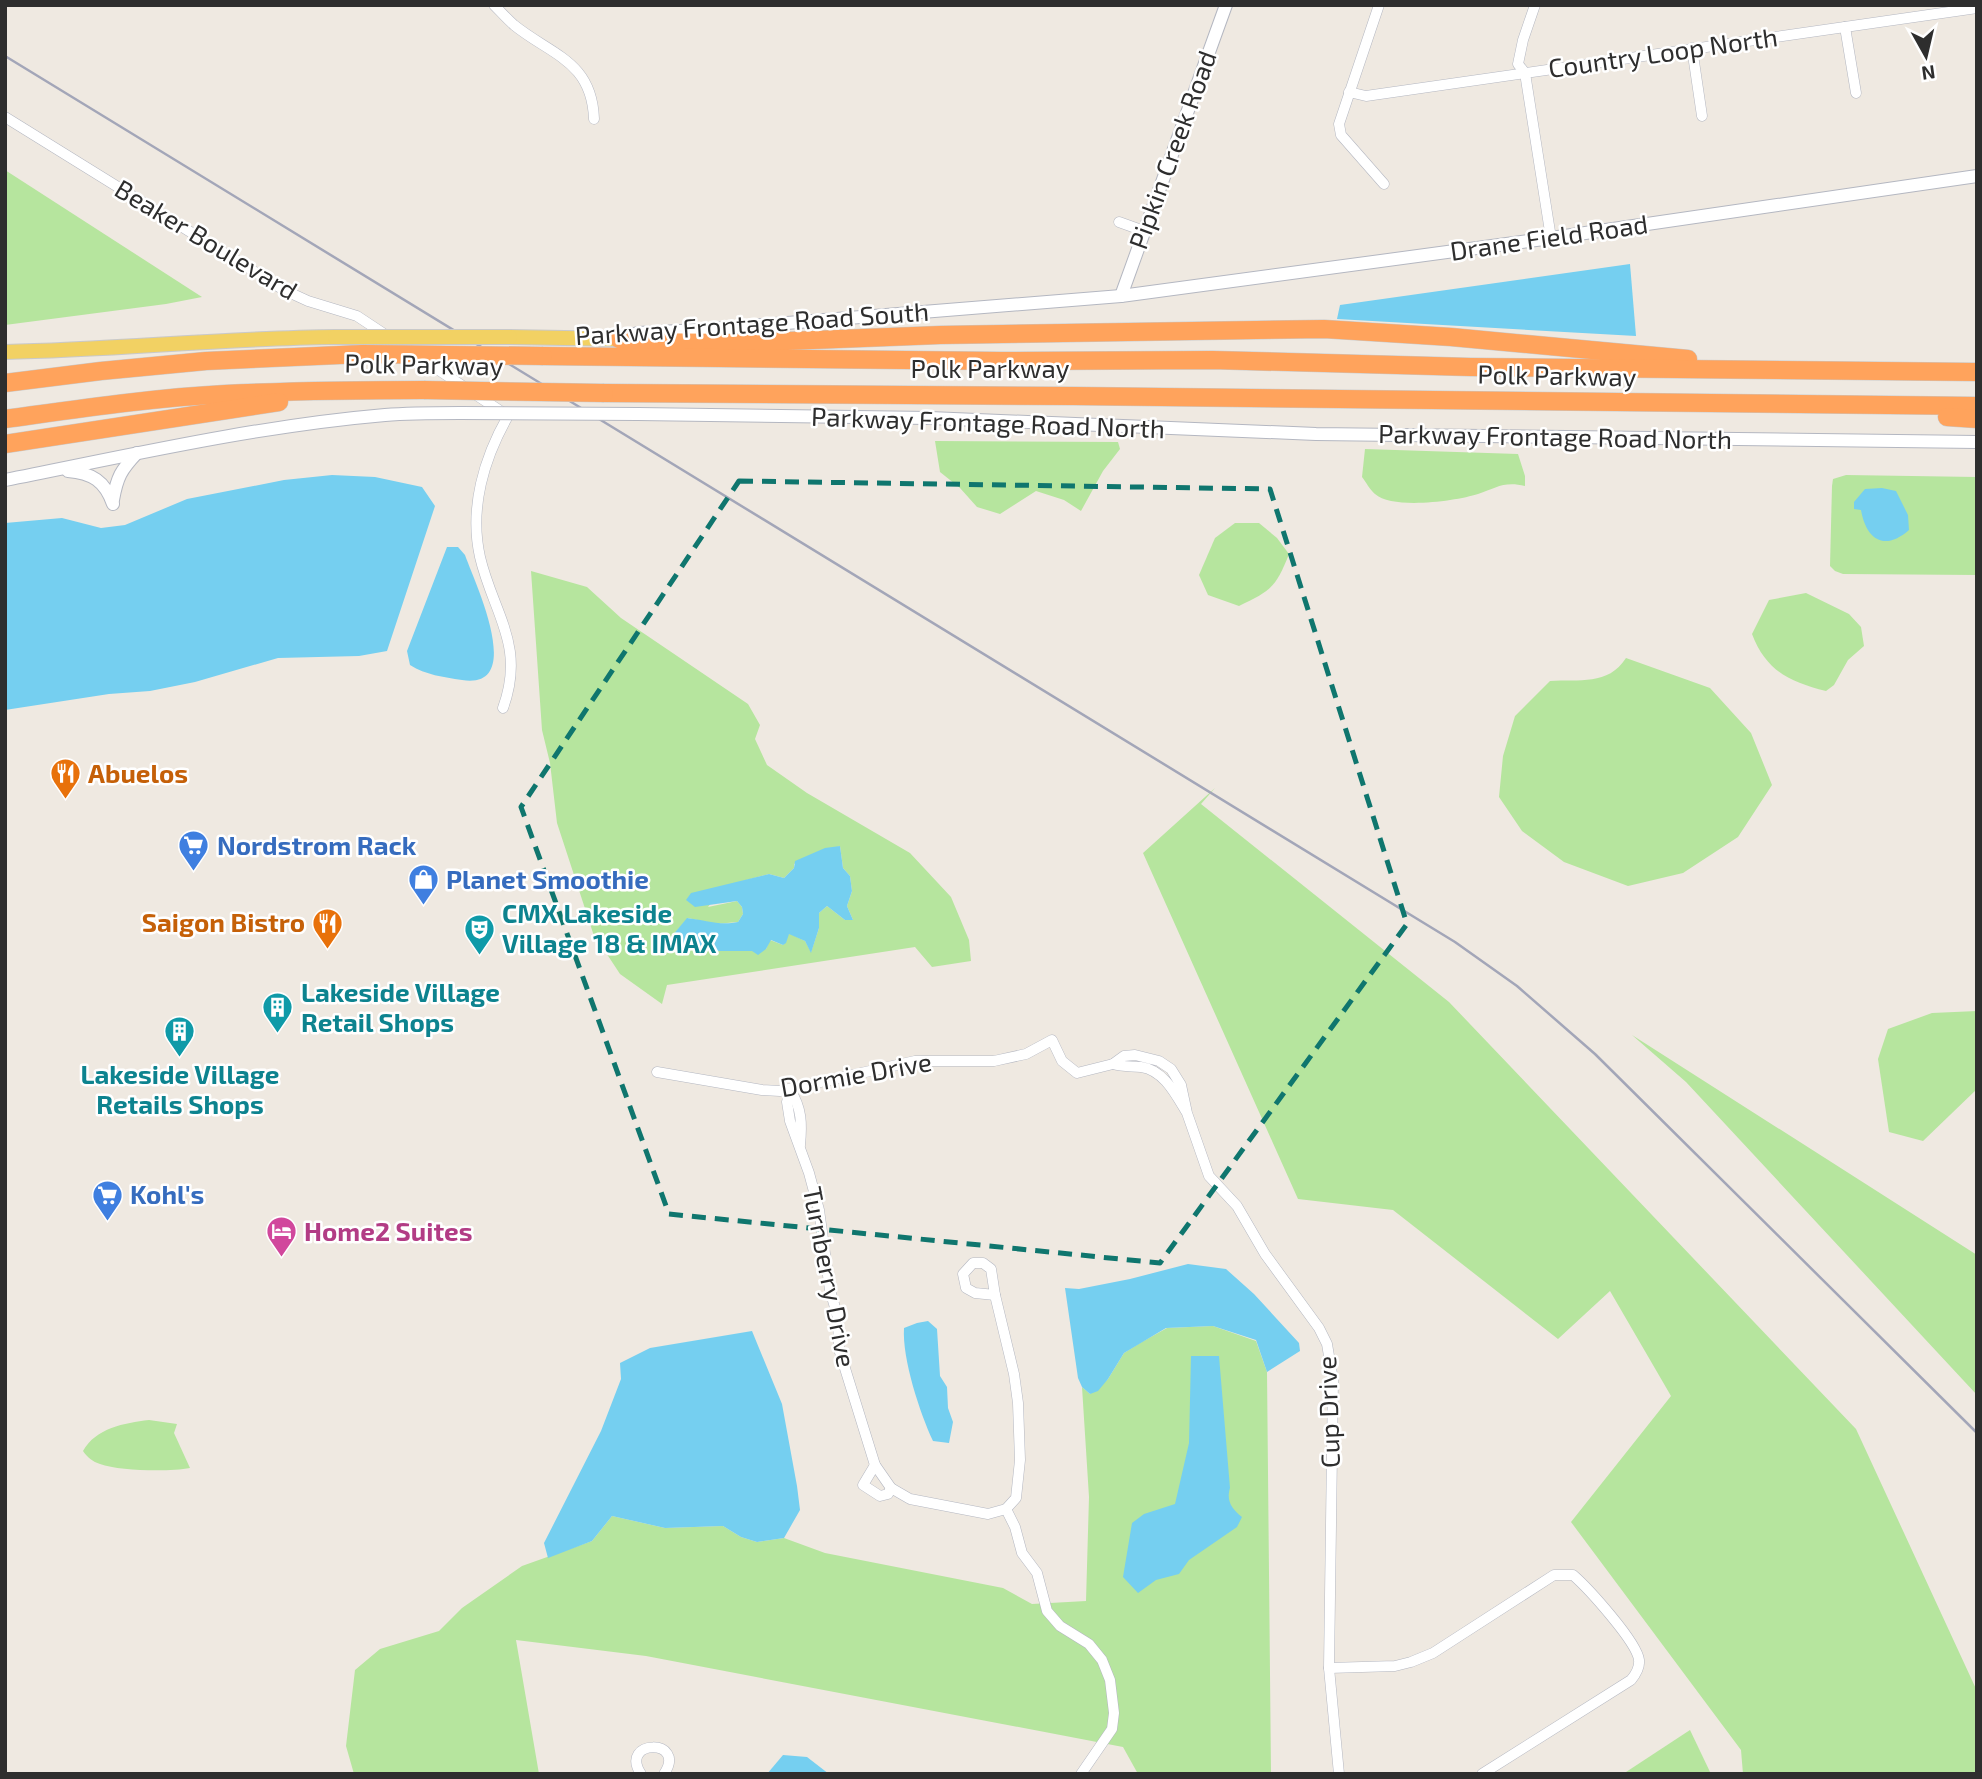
<svg xmlns="http://www.w3.org/2000/svg" width="1982" height="1779" font-family="'Exo 2',sans-serif">
<style>
.green{fill:#b6e59e;fill-rule:evenodd}
.water{fill:#75cff0}
.lines{fill:none;stroke-linecap:round;stroke-linejoin:round}
.minor-casing{stroke:#b4b7c1;stroke-width:11}
.tertiary-casing{stroke:#b4b7c1;stroke-width:14}
.secondary-casing{stroke:#b4b7c1;stroke-width:14}
.primary-casing{stroke:#c9c9c9;stroke-width:16}
.motorway-casing{stroke:#c9c9c9;stroke-width:19}
.minor{stroke:#fff;stroke-width:10}
.tertiary{stroke:#fff;stroke-width:12}
.secondary{stroke:#fff;stroke-width:12}
.primary{stroke:#f2d163;stroke-width:14}
.motorway{stroke:#ffa35c;stroke-width:18}
.rail{stroke:#a3a6b8;stroke-width:2.5}
.secondary-bridge-casing{stroke:#b4b7c1;stroke-width:14;stroke-linecap:butt}
.primary-bridge-casing{stroke:#c9c9c9;stroke-width:16;stroke-linecap:butt}
.motorway-bridge-casing{stroke:#c9c9c9;stroke-width:19;stroke-linecap:butt}
.secondary-bridge{stroke:#fff;stroke-width:12}
.primary-bridge{stroke:#f2d163;stroke-width:14}
.motorway-bridge{stroke:#ffa35c;stroke-width:18}
.marked{fill:none;stroke:#0f766e;stroke-width:5;stroke-dasharray:14 9;stroke-linejoin:round}
.labels{text-anchor:middle;stroke-width:5;stroke-linejoin:round;paint-order:stroke}
.street-label{font-size:26px;fill:#2e2e2e;stroke:#fff}
.food-label{font-size:26px;font-weight:bold;fill:#c56008;stroke:#fff;text-anchor:start}
.shop-label{font-size:26px;font-weight:bold;fill:#366cbe;stroke:#fff;text-anchor:start}
.culture-label{font-size:26px;font-weight:bold;fill:#0d838f;stroke:#fff;text-anchor:start}
.hotel-label{font-size:26px;font-weight:bold;fill:#b23c85;stroke:#fff;text-anchor:start}
</style>
<rect width="100%" height="100%" fill="#efe9e1"/>
<g class="green">
<polygon points="5,170 202,297 166,304 5,325"/>
<polygon points="935,441 1118,442 1120,449 1103,471 1081,511 1064,500 1036,491 1000,514 977,507 960,488 940,472"/>
<path d="M1365,449L1518,454L1525,476V486C1504,481 1496,488 1478,494C1456,501 1393,510 1375,494C1370,490 1366,482 1362,477Z"/>
<polygon points="1846,475 1977,477 1977,575 1843,574 1835,571 1830,566 1832,486 1833,479"/>
<path d="M1235,523H1259L1277,538L1289,554C1276,587 1271,591 1239,606L1208,595L1199,575L1215,538Z"/>
<path d="M531,571L587,587L621,618L748,704L760,725L755,739L767,765L807,793L910,853L951,897L969,940L971,961L932,967L915,947L667,985L662,1004L620,974L593,933L557,823L550,763L542,730ZM840,846L843,868L850,876L852,891L847,906L853,920H845L827,906L819,913V928L811,952L805,941L789,933L783,945L770,940L766,949L752,951H719L698,946L677,953L667,942L688,918L716,924L738,922L743,914L742,907L737,901L708,907L725,886L769,874L784,878L794,868V864Z"/>
<path d="M1806,593L1849,614L1861,627L1864,646L1848,660L1834,685L1826,691C1790,682 1766,671 1752,634L1769,600Z"/>
<path d="M1626,658L1710,688L1751,733L1772,785L1738,837L1683,873L1628,886L1564,862L1522,831L1499,797L1503,756L1515,716L1550,681C1579,679 1608,686 1626,658Z"/>
<polygon points="1215,788 1201,804 1449,1002 1856,1429 1977,1691 1977,1774 1743,1774 1741,1750 1571,1522 1671,1396 1610,1291 1558,1339 1393,1210 1298,1199 1143,853"/>
<polygon points="1977,1011 1977,1089 1923,1141 1889,1132 1878,1059 1888,1029 1932,1013"/>
<polygon points="1632,1035 1977,1255 1977,1395 1686,1082"/>
<polygon points="1213,1326 1256,1341 1267,1372 1271,1774 1138,1774 1123,1747 646,1656 516,1640 539,1774 354,1774 346,1746 355,1670 380,1649 439,1631 462,1608 522,1566 592,1541 612,1516 665,1528 723,1526 741,1537 757,1542 784,1538 825,1553 1003,1588 1032,1604 1086,1601 1089,1497 1082,1387 1090,1394 1108,1379 1124,1353 1140,1343 1167,1328"/>
<path d="M149,1420L177,1424L174,1433L190,1468C169,1472 119,1471 100,1464C93,1462 87,1457 83,1451C96,1428 124,1423 149,1420Z"/>
<polygon points="1690,1730 1711,1774 1623,1774"/>
</g>
<g class="water">
<polygon points="1630,264 1636,336 1337,319 1340,305"/>
<polygon points="332,475 375,477 422,487 435,506 387,651 359,656 278,658 195,682 150,691 109,694 5,710 5,523 62,518 101,528 125,525 187,499 284,480"/>
<path d="M1882,488L1896,491L1908,515L1909,530C1884,552 1866,539 1861,510L1854,509V502L1865,489Z"/>
<path d="M447,547H458L465,555C474,581 527,690 462,680C443,677 426,675 410,665L407,651Z"/>
<path d="M840,846L843,868L850,876L852,891L847,906L853,920H845L827,906L819,913V928L811,953L805,941L789,934L786,943L783,945L771,940L766,949L758,955L752,951H719L698,946L676,953L667,942L687,918C705,920 720,926 738,922L743,914L742,907L737,901L695,907L686,900L691,893L769,874L784,878L794,868L795,861L825,848Z"/>
<polygon points="1188,1264 1226,1269 1254,1294 1299,1343 1300,1351 1267,1372 1256,1340 1213,1326 1166,1328 1124,1353 1108,1379 1098,1391 1090,1394 1082,1387 1078,1378 1065,1288 1079,1289 1130,1279"/>
<path d="M928,1321L937,1329L940,1376L947,1387L948,1408L953,1422L949,1443L933,1441C920,1413 902,1359 904,1328L917,1323Z"/>
<polygon points="752,1331 782,1404 797,1486 800,1510 784,1538 757,1542 741,1537 723,1526 665,1528 612,1516 592,1541 548,1558 544,1543 601,1431 621,1379 620,1363 650,1348"/>
<path d="M1191,1356H1219L1230,1488C1226,1501 1232,1509 1242,1517L1237,1527L1189,1560L1179,1574L1156,1580L1138,1593L1123,1577L1132,1523L1144,1514L1175,1504L1189,1443Z"/>
<polygon points="783,1755 807,1757 829,1774 767,1774"/>
</g>
<g class="lines">
<defs>
<g id="minor">
<path d="M494,5C501,12 507,19 514,25C551,55 592,61 594,119"/>
<polyline points="1379,5 1339,124 1341,135 1384,184"/>
<polyline points="1535,5 1523,40 1518,64 1525,73 1551,238"/>
<polyline points="1845,27 1856,93"/>
<polyline points="1692,48 1702,116"/>
<polyline points="1349,92 1366,96 1977,8"/>
<path d="M5,117L284,290L308,301L357,316L508,416C484,458 469,508 480,557C493,613 526,645 503,708"/>
<polyline points="1119,222 1144,231"/>
<polyline points="657,1072 762,1090 780,1091 915,1061 994,1061 1026,1054 1052,1040 1062,1061 1077,1073 1113,1064"/>
<polyline points="790,1090 787,1102 790,1121 809,1173 819,1210 830,1290 838,1318 839,1349 875,1465 891,1488 910,1499 988,1514 1006,1509 1016,1498 1020,1460 1018,1403 1014,1374 995,1295"/>
<path d="M790,1090C802,1108 802,1124 800,1145"/>
<path d="M1187,1113C1176,1095 1164,1070 1141,1067C1131,1066 1123,1067 1113,1064L1124,1056L1135,1055L1159,1061L1171,1069L1181,1085L1187,1113L1209,1176L1237,1206L1265,1254L1319,1328L1327,1344L1333,1380L1329,1668L1339,1774"/>
<polygon points="973,1263 983,1263 991,1269 995,1295 975,1293 966,1288 963,1274"/>
<polyline points="875,1465 863,1485 880,1496 888,1494 891,1488"/>
<polyline points="1006,1509 1015,1527 1022,1553 1037,1573 1047,1611 1060,1626 1089,1644 1102,1660 1110,1680 1114,1713 1112,1729 1081,1774"/>
<path d="M1329,1668L1395,1666L1411,1662L1433,1653L1554,1575H1573C1588,1588 1637,1642 1639,1660C1640,1668 1636,1674 1631,1680L1482,1774"/>
<path d="M641,1774C618,1739 688,1738 664,1774"/>
</g>
<polyline id="tertiary" points="1121,296 1226,5"/>
<g id="secondary">
<polyline points="623,338 638,333 700,330 1121,296 1551,238 1977,176"/>
<polyline points="638,414 930,418 1316,434 1977,442"/>
<path d="M68,471C92,473 105,481 113,504"/>
<path d="M5,480C131,455 257,426 385,415C410,413 435,413 460,413"/>
<path d="M113,500C117,477 121,470 137,453"/>
</g>
<g id="primary">
<polyline points="510,337 619,339"/>
<path d="M5,352C115,350 225,338 335,337"/>
</g>
<g id="motorway">
<polyline points="619,339 631,342 739,343 940,335 1324,329 1451,337 1688,359"/>
<polyline points="543,356 1000,361 1212,360 1470,367 1977,372"/>
<polyline points="5,383 101,371 206,361 363,354"/>
<polyline points="604,393 1074,396 1977,406"/>
<polyline points="1947,417 1977,419"/>
<path d="M5,419C78,409 151,398 225,394C291,391 357,390 424,390"/>
<polyline points="5,444 279,402"/>
</g>
</defs>
<use href="#minor" class="minor-casing"/>
<use href="#tertiary" class="tertiary-casing"/>
<use href="#secondary" class="secondary-casing"/>
<use href="#primary" class="primary-casing"/>
<use href="#motorway" class="motorway-casing"/>
<use href="#minor" class="minor"/>
<use href="#tertiary" class="tertiary"/>
<use href="#secondary" class="secondary"/>
<use href="#primary" class="primary"/>
<use href="#motorway" class="motorway"/>
<polyline class="rail" points="5,56 1455,942 1517,986 1595,1054 1977,1433"/>
<defs>
<polyline id="secondary-bridge" points="460,413 638,414"/>
<polyline id="primary-bridge" points="335,337 510,337"/>
<g id="motorway-bridge">
<polyline points="363,354 543,356"/>
<polyline points="424,390 604,393"/>
</g>
</defs>
<use href="#secondary-bridge" class="secondary-bridge-casing"/>
<use href="#primary-bridge" class="primary-bridge-casing"/>
<use href="#motorway-bridge" class="motorway-bridge-casing"/>
<use href="#secondary-bridge" class="secondary-bridge"/>
<use href="#primary-bridge" class="primary-bridge"/>
<use href="#motorway-bridge" class="motorway-bridge"/>
</g>
<path class="marked" d="M739,481L1270,489L1407,924L1160,1263L669,1214L521,807Z"/>
<defs>
<symbol id="restaurant-pin" viewBox="-11 -11 22 30"><path d="M0 17L-7.5 6A9.5 9.5 0 1 1 7.5 6Z" fill="#e8710a" stroke="#fff"/><path d="M-5-6h1v4h1v-4h1v4h1v-4h1v5L-1.5 .5V6h-2V.5L-5-1ZM5-6V6H3V1.5H1.5Q1.5-4 5-6Z" fill="#fff"/></symbol>
<symbol id="supermarket-pin" viewBox="-11 -11 22 30"><path d="M0 17L-7.5 6A9.5 9.5 0 1 1 7.5 6Z" fill="#3f7fe0" stroke="#fff"/><path d="M-6-5.5h2.5l.6 2H6L4.5 2H-2.5L-4.4-4H-6ZM-1.5 3.2a1.3 1.3 0 1 0 .1 0ZM3 3.2a1.3 1.3 0 1 0 .1 0Z" fill="#fff"/></symbol>
<symbol id="shop-pin" viewBox="-11 -11 22 30"><path d="M0 17L-7.5 6A9.5 9.5 0 1 1 7.5 6Z" fill="#3f7fe0" stroke="#fff"/><path d="M-5-2.5h2.3a2.7 3.5 0 0 1 5.4 0H5L5.5 6h-11ZM-1.5-2.5h3a1.5 2.3 0 0 0-3 0Z" fill="#fff"/></symbol>
<symbol id="theatre-pin" viewBox="-11 -11 22 30"><path d="M0 17L-7.5 6A9.5 9.5 0 1 1 7.5 6Z" fill="#0f9aa8" stroke="#fff"/><path d="M-5-5.5Q0-4 5-5.5V0Q5 5 0 6Q-5 5-5 0ZM-3.3-2.5H-1v1.5H-3.3ZM1-2.5H3.3v1.5H1ZM-2.8 1Q0 5.5 2.8 1Z" fill="#fff"/></symbol>
<symbol id="building-pin" viewBox="-11 -11 22 30"><path d="M0 17L-7.5 6A9.5 9.5 0 1 1 7.5 6Z" fill="#0f9aa8" stroke="#fff"/><path d="M-4-6H4V6H1V3H-1V6H-4ZM-2.5-4.3h1.7v1.8h-1.7ZM.8-4.3h1.7v1.8H.8ZM-2.5-1h1.7V.8h-1.7ZM.8-1h1.7V.8H.8Z" fill="#fff"/></symbol>
<symbol id="hotel-pin" viewBox="-11 -11 22 30"><path d="M0 17L-7.5 6A9.5 9.5 0 1 1 7.5 6Z" fill="#d1479c" stroke="#fff"/><path d="M-6-4.5h1.5V1H6V5H4.5V3h-9V5H-6ZM-4 0a1.8 1.8 0 1 1 3.6 0ZM.5 0V-2.5h3Q6-2.5 6 0Z" fill="#fff"/></symbol>
</defs>
<g fill-rule="evenodd">
<use href="#restaurant-pin" x="48" y="756" width="35" height="47"/>
<use href="#supermarket-pin" x="176" y="828" width="35" height="47"/>
<use href="#shop-pin" x="406" y="862" width="35" height="47"/>
<use href="#restaurant-pin" x="310" y="906" width="35" height="47"/>
<use href="#theatre-pin" x="462" y="912" width="35" height="47"/>
<use href="#building-pin" x="260" y="990" width="35" height="47"/>
<use href="#building-pin" x="162" y="1014" width="35" height="47"/>
<use href="#supermarket-pin" x="90" y="1178" width="35" height="47"/>
<use href="#hotel-pin" x="264" y="1214" width="35" height="47"/>
</g>
<g class="labels">
<g class="street-label">
<text transform="translate(1663 53) rotate(-8)" y="9">Country Loop North</text>
<text transform="translate(1173 150) rotate(-70)" y="9">Pipkin Creek Road</text>
<text transform="translate(1549 238) rotate(-8)" y="9">Drane Field Road</text>
<text transform="translate(206 240) rotate(31)" y="9">Beaker Boulevard</text>
<text transform="translate(752 324) rotate(-4)" y="9">Parkway Frontage Road South</text>
<text transform="translate(424 365) rotate(1)" y="9">Polk Parkway</text>
<text x="990" y="378">Polk Parkway</text>
<text transform="translate(1557 376) rotate(1)" y="9">Polk Parkway</text>
<text transform="translate(988 423) rotate(2)" y="9">Parkway Frontage Road North</text>
<text transform="translate(1555 437) rotate(1)" y="9">Parkway Frontage Road North</text>
<text transform="translate(856 1075) rotate(-10)" y="9">Dormie Drive</text>
<text transform="translate(829 1277) rotate(79)" y="9">Turnberry Drive</text>
<text transform="translate(1329 1412) rotate(-92)" y="9">Cup Drive</text>
</g>
<g class="food-label">
<text x="88" y="783">Abuelos</text>
<text x="305" y="932" text-anchor="end">Saigon Bistro</text>
</g>
<g class="shop-label">
<text x="217" y="855">Nordstrom Rack</text>
<text x="446" y="889">Planet Smoothie</text>
<text x="130" y="1204">Kohl's</text>
</g>
<g class="culture-label">
<text x="502" y="923">CMX Lakeside<tspan x="502" dy="30">Village 18 &amp; IMAX</tspan></text>
<text x="301" y="1002">Lakeside Village<tspan x="301" dy="30">Retail Shops</tspan></text>
<text x="180" y="1084" text-anchor="middle">Lakeside Village<tspan x="180" dy="30">Retails Shops</tspan></text>
</g>
<g class="hotel-label">
<text x="304" y="1241">Home2 Suites</text>
</g>
</g>
<rect width="1982" height="1779" fill="none" stroke="#2e2e2e" stroke-width="14"/>
<g transform="translate(1926 56) rotate(172)" stroke="#ffffff" stroke-width="5" paint-order="stroke">
<path d="M0-5L12 26L0 18L-12 26Z" fill="#2e2e2e"/>
<text y="-10" font-size="19" font-weight="bold" text-anchor="middle" fill="#2e2e2e">N</text>
</g>
</svg>
